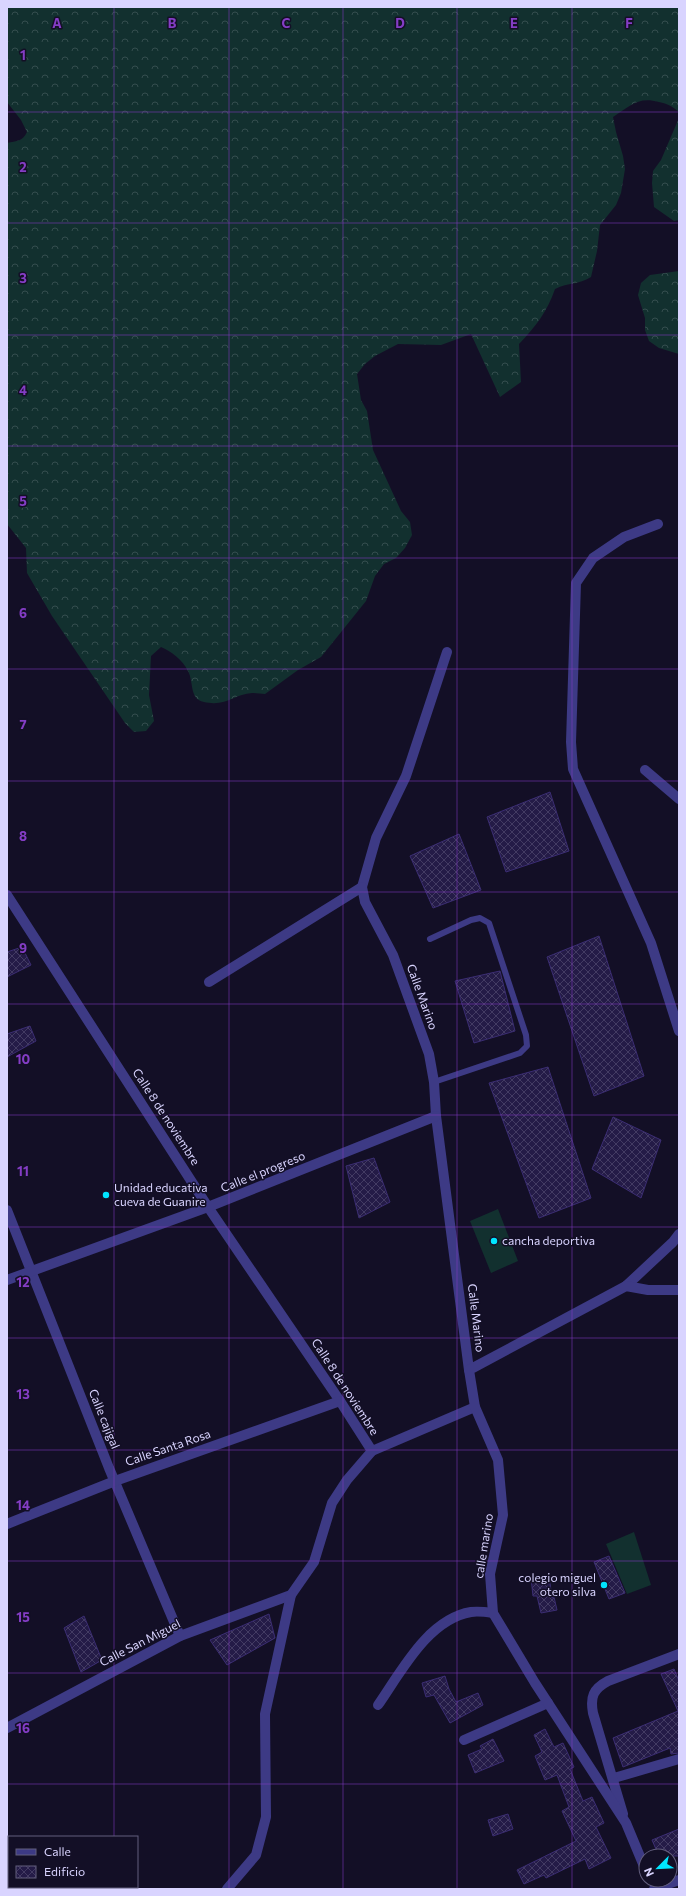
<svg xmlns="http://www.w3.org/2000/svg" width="686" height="1896" font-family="Commissioner,sans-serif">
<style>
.forest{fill:url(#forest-crowns)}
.garden{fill:#12302f}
.building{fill:url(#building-cross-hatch);stroke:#3b2d73}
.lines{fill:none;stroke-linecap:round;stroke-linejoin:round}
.service{stroke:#3d3a85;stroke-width:6}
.minor{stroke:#3d3a85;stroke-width:10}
.grid{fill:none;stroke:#843dc5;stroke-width:1;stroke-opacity:0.55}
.poi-dot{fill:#00e5ff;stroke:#130f26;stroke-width:1.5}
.labels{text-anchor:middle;stroke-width:3;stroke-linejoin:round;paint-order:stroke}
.street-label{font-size:12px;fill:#d9d4ff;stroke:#130f26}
.poi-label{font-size:12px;fill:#d9d4ff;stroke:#130f26;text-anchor:start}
.grid-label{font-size:13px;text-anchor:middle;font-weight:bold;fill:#843dc5;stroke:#130f26;stroke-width:3;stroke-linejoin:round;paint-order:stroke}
</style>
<defs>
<pattern id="forest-crowns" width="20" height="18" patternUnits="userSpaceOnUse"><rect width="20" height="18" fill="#12302f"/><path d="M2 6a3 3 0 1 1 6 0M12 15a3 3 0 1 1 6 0" fill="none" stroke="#344d4e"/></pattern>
<pattern id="building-cross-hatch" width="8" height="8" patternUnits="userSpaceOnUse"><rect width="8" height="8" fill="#241b47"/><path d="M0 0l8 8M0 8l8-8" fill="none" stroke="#433b63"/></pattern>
</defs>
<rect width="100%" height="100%" fill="#130f26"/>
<g class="forest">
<path d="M7,7H679V112C672,106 668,104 659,102C638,96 630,106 613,117L616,132L623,156L625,169L621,193L616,205L600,225L597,251L591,277C578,285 569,282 555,289C547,312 536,326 519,344L521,382L500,397L471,334L441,345L398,344L375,356L365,364L357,374L361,400L367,411L373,450L401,511L410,522L412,535L405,548L396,558L384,564L375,576L366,601L321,657L298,670L265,694C261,694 256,693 252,693C234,694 226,707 204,702C189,699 194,682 188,671C183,660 171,651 161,647L151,656L149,695L154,721L146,731L134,732L125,723L52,616L27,573L26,548L7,524V143C17,141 23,141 27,132L21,120L7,102Z"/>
<polygon points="679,118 679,220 674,221 654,207 652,183 653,171 661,160"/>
<polygon points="679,271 679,354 659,348 649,341 645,330 645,318 638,295 641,283 650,275"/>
</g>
<g class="garden">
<polygon points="498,1209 518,1261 491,1273 470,1221"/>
<polygon points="634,1532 651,1585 627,1594 606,1544"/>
</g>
<g class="building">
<polygon points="550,792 569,851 506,872 487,817"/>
<polygon points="459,834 481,890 433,908 410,856"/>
<polygon points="599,936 644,1076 594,1096 547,957"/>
<polygon points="22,947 31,965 7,977 7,952"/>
<polygon points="500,971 515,1031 474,1043 455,981"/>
<polygon points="30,1026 36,1041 7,1057 7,1034"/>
<polygon points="548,1067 591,1198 539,1218 489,1083"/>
<polygon points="613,1117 661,1140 641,1198 592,1169"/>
<polygon points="374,1158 390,1202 359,1218 346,1166"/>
<polygon points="609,1556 625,1593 609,1599 594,1562"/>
<polygon points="549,1576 552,1598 554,1597 557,1610 541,1613 537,1596 533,1596 531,1578"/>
<polygon points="269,1614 275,1638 227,1665 210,1640"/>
<polygon points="84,1616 102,1660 81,1672 64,1628"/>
<polygon points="674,1669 679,1681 679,1753 671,1754 670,1748 623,1767 613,1738 678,1711 661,1674"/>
<polygon points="445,1676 449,1689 456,1702 478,1693 483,1705 450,1723 434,1695 426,1697 422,1683"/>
<polygon points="545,1729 554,1747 563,1743 574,1767 570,1769 583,1801 592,1797 604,1823 596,1827 611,1858 589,1869 585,1859 546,1878 544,1875 524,1884 517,1870 576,1841 562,1811 569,1807 557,1775 545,1780 535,1756 542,1752 534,1735"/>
<polygon points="493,1739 504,1761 475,1773 468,1755 482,1749 480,1746"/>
<polygon points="508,1814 513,1829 493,1836 488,1820"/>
<polygon points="679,1829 679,1856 659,1856 652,1840"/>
</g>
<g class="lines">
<polyline class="service" points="430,939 471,920 480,918 489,923 526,1035 527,1046 520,1053 434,1082"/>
<g class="minor">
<polyline points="658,524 624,537 593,558 576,583 571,742 573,769 651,943 679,1031"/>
<polyline points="447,652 406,776 376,838 362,887 365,902 393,955 429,1054 434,1082 436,1116 469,1370"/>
<polyline points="645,770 679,799"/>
<polyline points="7,895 208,1207 340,1401 372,1451"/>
<polyline points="209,982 362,887"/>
<polyline points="7,1210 109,1468 180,1636"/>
<polyline points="7,1280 208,1207 436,1116"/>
<polyline points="626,1286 673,1242 679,1234"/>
<polyline points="7,1524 115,1481 340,1401"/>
<path d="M378,1705C401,1672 428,1619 471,1612C478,1611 486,1612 493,1613"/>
<polyline points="7,1728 180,1636 291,1595 314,1562 332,1503 347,1480 372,1451 475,1407"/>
<polyline points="464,1740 548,1703"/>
<polyline points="614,1778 679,1759"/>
<path d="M623,1814L593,1713C590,1697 593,1689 608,1681L679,1654"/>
<polyline points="7,1846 9,1850"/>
<polyline points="646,1871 626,1823 535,1683 493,1613 490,1574 503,1515 498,1460 475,1407 469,1370 626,1286 648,1290 679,1290"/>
<polyline points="25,1887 26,1889"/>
<polyline points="227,1889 256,1855 266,1817 265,1714 291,1595"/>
<polyline points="654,1889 679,1880"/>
</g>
</g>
<path class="grid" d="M114,7V1837M229,7V1889M343,7V1889M457,7V1889M572,7V1889M7,112H679M7,223H679M7,335H679M7,446H679M7,558H679M7,669H679M7,781H679M7,892H679M7,1004H679M7,1115H679M7,1227H679M7,1338H679M7,1450H679M7,1561H679M7,1673H679M7,1784H679M114,1887V1889"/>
<g class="poi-dot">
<circle cx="106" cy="1195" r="4"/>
<circle cx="494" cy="1241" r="4"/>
<circle cx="604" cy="1585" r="4"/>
</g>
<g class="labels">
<g class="street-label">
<text transform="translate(422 997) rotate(70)" y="4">Calle Marino</text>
<text transform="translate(166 1117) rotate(57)" y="4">Calle 8 de noviembre</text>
<text transform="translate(263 1172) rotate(-22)" y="4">Calle el progreso</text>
<text transform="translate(476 1318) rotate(83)" y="4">Calle Marino</text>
<text transform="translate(345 1387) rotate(57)" y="4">Calle 8 de noviembre</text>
<text transform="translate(104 1419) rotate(68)" y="4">Calle cajigal</text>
<text transform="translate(168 1448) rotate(-19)" y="4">Calle Santa Rosa</text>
<text transform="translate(484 1546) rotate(-81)" y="4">calle marino</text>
<text transform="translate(140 1643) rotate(-27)" y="4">Calle San Miguel</text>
</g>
<g class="poi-label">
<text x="114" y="1192">Unidad educativa<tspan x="114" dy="14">cueva de Guanire</tspan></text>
<text x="502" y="1245">cancha deportiva</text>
<text x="596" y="1582" text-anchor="end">colegio miguel<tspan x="596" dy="14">otero silva</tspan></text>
</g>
</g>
<g class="grid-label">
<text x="57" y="28">A</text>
<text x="172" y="28">B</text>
<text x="286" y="28">C</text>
<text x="400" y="28">D</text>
<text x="514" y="28">E</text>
<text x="629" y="28">F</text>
<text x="23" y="60">1</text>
<text x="23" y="172">2</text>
<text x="23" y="283">3</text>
<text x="23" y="395">4</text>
<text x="23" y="506">5</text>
<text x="23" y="618">6</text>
<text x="23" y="729">7</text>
<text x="23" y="841">8</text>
<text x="23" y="953">9</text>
<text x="23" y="1064">10</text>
<text x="23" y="1176">11</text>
<text x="23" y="1287">12</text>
<text x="23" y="1399">13</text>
<text x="23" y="1510">14</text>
<text x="23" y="1622">15</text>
<text x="23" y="1733">16</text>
</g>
<rect width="686" height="1896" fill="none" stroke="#d9d4ff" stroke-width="16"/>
<rect x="8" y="1836" width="130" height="52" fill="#130f26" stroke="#625e7d"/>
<rect x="16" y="1849" width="20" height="6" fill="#3d3a85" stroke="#625e7d"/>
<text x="44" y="1856" font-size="12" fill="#d9d4ff">Calle</text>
<rect x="16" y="1866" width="20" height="12" fill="url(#building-cross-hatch)" stroke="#625e7d"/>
<text x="44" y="1876" font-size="12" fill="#d9d4ff">Edificio</text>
<g transform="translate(658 1868) rotate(246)"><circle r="19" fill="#130f26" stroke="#625e7d"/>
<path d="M0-3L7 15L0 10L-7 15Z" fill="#00e5ff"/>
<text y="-6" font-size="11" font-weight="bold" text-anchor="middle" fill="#d9d4ff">N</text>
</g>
</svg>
